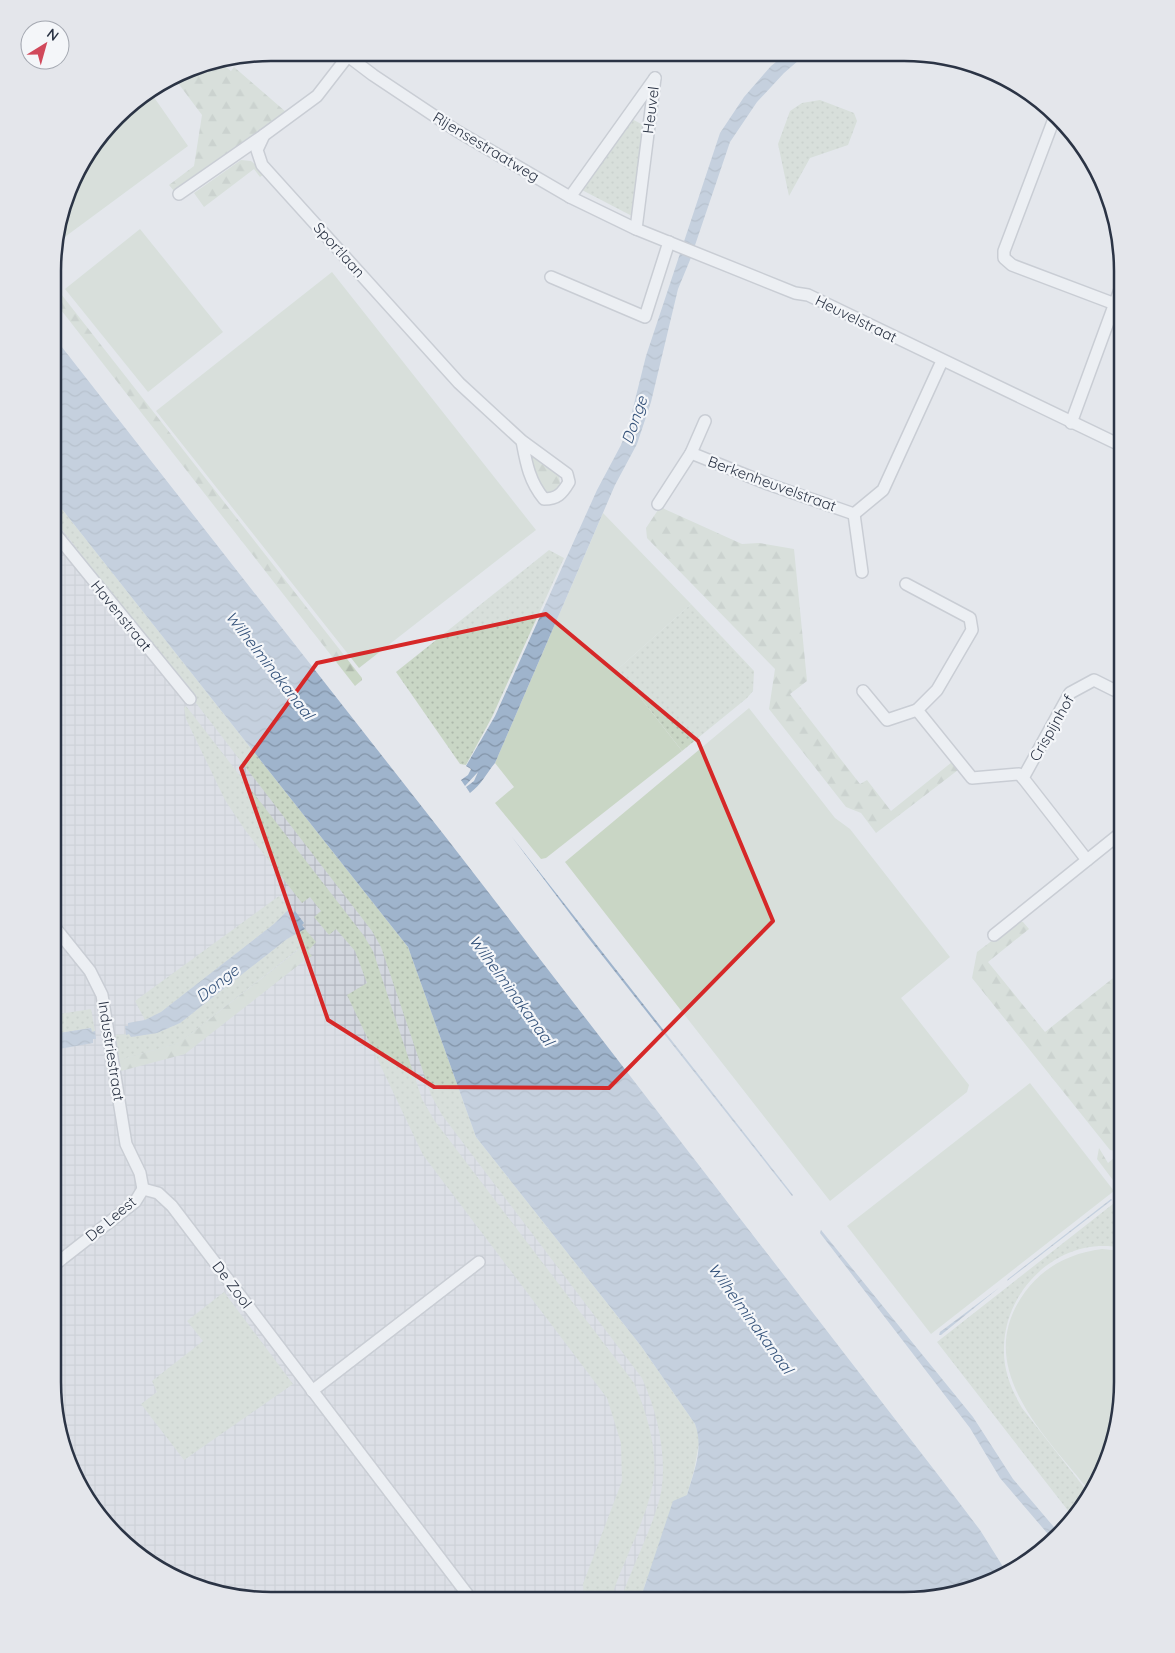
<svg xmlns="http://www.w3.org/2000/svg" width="1175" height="1653" font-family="Quicksand,sans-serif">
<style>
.industrial{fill:url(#industrial-grid)}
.grass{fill:url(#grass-dots)}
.forest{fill:url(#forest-firs)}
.garden{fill:#c9d6c5}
.water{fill:url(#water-waves)}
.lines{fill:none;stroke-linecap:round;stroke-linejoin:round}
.street-casing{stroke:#a9aeb7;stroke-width:14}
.street{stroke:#f7f8fa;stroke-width:11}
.marked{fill:none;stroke:#d62828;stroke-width:4;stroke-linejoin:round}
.labels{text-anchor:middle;stroke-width:4.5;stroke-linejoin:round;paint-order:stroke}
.street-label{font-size:15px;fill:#2b3445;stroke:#f4f6f9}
.water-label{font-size:16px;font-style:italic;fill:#34527a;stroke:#f4f6f9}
.rim{fill:none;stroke:#2b3445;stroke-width:2.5}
</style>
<defs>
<pattern id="industrial-grid" width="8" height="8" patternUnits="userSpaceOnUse" patternTransform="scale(1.25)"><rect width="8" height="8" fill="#d2d6de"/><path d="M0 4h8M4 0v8" fill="none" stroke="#b4b8c0"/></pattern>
<pattern id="grass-dots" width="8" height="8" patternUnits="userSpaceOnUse" patternTransform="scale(1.25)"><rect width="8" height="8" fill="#c9d6c5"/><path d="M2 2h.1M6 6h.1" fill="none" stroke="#adb8ab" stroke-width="1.8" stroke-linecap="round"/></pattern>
<pattern id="forest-firs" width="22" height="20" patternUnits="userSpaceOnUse" patternTransform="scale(1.25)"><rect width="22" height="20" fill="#c9d6c5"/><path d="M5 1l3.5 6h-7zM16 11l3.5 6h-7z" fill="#adb8ab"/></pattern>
<pattern id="water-waves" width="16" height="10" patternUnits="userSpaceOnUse" patternTransform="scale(1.25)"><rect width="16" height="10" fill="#9fb4cc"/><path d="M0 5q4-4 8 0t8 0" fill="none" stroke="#8293a7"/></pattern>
</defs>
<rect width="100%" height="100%" fill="#e4e7ec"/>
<polygon class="industrial" points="54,506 391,939 473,1149 670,1410 663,1513 632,1600 243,1599 150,1563 107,1526 75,1478 53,1382"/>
<g class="grass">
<polygon points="820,100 854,113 857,121 848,145 810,158 789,196 778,144 790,111 802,103"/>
<polygon points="630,118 645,126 632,216 580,189"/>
<path d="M54,499L408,947L476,1137L641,1346L695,1424L700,1438L694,1471L687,1495L645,1584L642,1600H624V1591C634,1563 659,1514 662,1486C666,1450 657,1412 642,1378L442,1115L431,1095L381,947L372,931L54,519Z"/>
<polygon points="549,550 564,558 492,717 466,765 460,764 396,672"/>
<polygon points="691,604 754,671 753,691 747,698 682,751 618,669"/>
<path d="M186,706L364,936L373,951L422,1099L434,1120L634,1383C647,1413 660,1455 652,1488C644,1523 626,1556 614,1589V1600H584L583,1584L622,1481L621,1443L607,1398L423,1155L347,995L367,983L355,951L336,929L329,935L314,917L321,911L310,897L302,903L245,830L225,800L186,719L184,708Z"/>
<polygon points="279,896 289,909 274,924 161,1012 145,1020 135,1001"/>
<polygon points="305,929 316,942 308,951 312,956 305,960 297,950 179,1043 119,1060 115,1035 129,1034 131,1037 157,1033 180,1023 287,939"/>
<polygon points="91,1009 95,1031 92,1032 90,1028 53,1034 53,1015"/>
<path d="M1118,1200L1122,1205V1248C1061,1235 1005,1288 1004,1347C1003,1370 1011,1389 1022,1408L1090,1495L1073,1517L937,1342Z"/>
<polygon points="224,1292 293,1384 184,1460 141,1404 157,1392 152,1381 203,1341 187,1321"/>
</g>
<g class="forest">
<polygon points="219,61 231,71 234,67 286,112 174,191 169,185 194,166 202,115 175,79 201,64"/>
<polygon points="241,160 251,161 262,170 263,175 260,177 254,169 204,207 194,193"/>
<polygon points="54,285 362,678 362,680 355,686 54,301"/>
<polygon points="528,452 559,475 560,484 556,493 547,494 539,486"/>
<polygon points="660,507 742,544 759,543 794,549 807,681 790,694 860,784 867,780 891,811 952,762 958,770 876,833 861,813 846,807 769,709 775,669 647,538 646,528"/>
<polygon points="1018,921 1023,922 1029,929 988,962 1045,1032 1122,971 1122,1152 1110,1150 972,978 977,952"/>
<polygon points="298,950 305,960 185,1054 121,1071 119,1060 179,1043"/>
<polygon points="1099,1148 1108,1163 1115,1157 1122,1158 1122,1192 1097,1159"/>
</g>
<g class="garden">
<polygon points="151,93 188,146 58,242 56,239 82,162 127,107"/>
<polygon points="140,229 223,332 148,392 65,289"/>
<polygon points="332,272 536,530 359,668 156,411"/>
<polygon points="603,513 691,604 618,669 682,751 546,858 541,859 495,803 514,787 495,763"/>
<polygon points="749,708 835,818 850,829 950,957 901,998 969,1085 967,1092 830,1201 565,862"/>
<polygon points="1030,1083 1114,1191 931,1334 847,1226"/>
<path d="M1102,1249L1122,1251V1396L1111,1452L1091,1493C1046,1436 970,1367 1025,1292C1044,1266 1071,1253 1102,1249Z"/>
</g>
<g class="water">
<path d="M786,54H806L784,73L757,102L730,142L690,260L678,289L651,402L637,444L615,485L495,763C486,774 481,785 470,793L466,787L474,781L478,772L465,786L461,780L468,775L471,769L466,766L495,716L597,490L621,445L629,424L646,356L720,133L744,97L771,66Z"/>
<path d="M54,337L448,840L942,1480L980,1530L1007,1573L1000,1578L904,1600H642V1594L673,1501L687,1495C694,1471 704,1448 695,1424L641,1346L476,1137L408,947L54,499Z"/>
<polygon points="512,837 793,1195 792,1196 586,935"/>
<polygon points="289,909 293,913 295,911 304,923 302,925 305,929 287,939 180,1023 157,1033 131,1037 129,1034 126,1035 125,1026 128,1026 128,1023 145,1020 161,1012 274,924"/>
<polygon points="91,1028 92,1032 95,1031 96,1039 93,1039 93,1043 53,1050 53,1034"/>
<polygon points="1111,1199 1112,1200 1007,1281 1008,1279"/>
<polygon points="821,1230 973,1417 1013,1479 1059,1533 1053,1540 1000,1478 970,1428 820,1233"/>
<polygon points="1000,1287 941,1335 939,1335 940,1332"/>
</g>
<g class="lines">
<defs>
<g id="street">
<polyline points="344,53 373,75 457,131 570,197 636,229 795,293 808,295 1122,446"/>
<path d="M348,56L317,96L264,135L257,150L262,165L459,383L522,441L567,474L569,482C562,494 557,499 544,499C529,481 526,462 522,441"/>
<polyline points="1054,119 1004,251 1004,258 1012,265 1115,304"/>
<polyline points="179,194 264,135"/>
<polyline points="570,197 655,78"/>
<polyline points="636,229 655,78"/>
<polyline points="551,277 645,317 669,242"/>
<polyline points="1071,423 1122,284"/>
<polyline points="691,453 768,484 854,514 883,490 942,361"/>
<polyline points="658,504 691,453 705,421"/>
<polyline points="854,514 862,572"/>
<polyline points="54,532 190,699"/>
<polyline points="906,584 970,618 972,630 937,690 917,710 972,778 1019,774 1023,778"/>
<polyline points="863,691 887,720 917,710"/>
<polyline points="1087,860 1023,778 1070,693 1094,680 1114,690"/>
<polyline points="53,925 90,971 102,995 126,1144 140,1173 143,1189"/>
<polyline points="994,935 1122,832"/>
<polyline points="143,1189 158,1193 172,1206 471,1599"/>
<polyline points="53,1266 135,1202 143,1189"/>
<polyline points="312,1391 479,1262"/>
</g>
</defs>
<use href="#street" class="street-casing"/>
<use href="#street" class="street"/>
</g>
<path d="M0 0H1175V1653H0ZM546,614L698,741L773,921L609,1088L434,1087L328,1020L241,768L317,663Z" fill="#e4e7ec" fill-opacity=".55" fill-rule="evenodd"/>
<path class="marked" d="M546,614L698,741L773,921L609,1088L434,1087L328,1020L241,768L317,663Z"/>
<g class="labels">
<g class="street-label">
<text transform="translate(651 110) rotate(-83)" y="5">Heuvel</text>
<text transform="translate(486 147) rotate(31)" y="5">Rijensestraatweg</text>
<text transform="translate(339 250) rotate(48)" y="5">Sportlaan</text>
<text transform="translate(856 319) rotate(26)" y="5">Heuvelstraat</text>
<text transform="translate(772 484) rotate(20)" y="5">Berkenheuvelstraat</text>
<text transform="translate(121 616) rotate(51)" y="5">Havenstraat</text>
<text transform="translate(1052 728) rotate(-60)" y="5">Crispijnhof</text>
<text transform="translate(111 1051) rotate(81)" y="5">Industriestraat</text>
<text transform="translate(111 1219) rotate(-40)" y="5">De Leest</text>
<text transform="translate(232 1285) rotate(53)" y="5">De Zool</text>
</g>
<g class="water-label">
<text transform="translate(634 420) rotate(-71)" y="6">Donge</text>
<text transform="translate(270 665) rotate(52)" y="6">Wilhelminakanaal</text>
<text transform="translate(217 983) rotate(-38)" y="6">Donge</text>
<text transform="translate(512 990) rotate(54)" y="6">Wilhelminakanaal</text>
<text transform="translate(751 1318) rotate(54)" y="6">Wilhelminakanaal</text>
</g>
</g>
<path d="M0 0H1175V1653H0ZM271 61H904A210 210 0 0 1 1114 271V1382A210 210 0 0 1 904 1592H271A210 210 0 0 1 61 1382V271A210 210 0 0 1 271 61Z" fill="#e4e6eb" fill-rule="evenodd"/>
<path class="rim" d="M271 61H904A210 210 0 0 1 1114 271V1382A210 210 0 0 1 904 1592H271A210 210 0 0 1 61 1382V271A210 210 0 0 1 271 61Z"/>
<g transform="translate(45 45) rotate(37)"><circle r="24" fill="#f4f6f9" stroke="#a4a8b1"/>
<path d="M0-4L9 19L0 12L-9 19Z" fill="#d1495b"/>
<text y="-8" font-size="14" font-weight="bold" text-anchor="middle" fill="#2b3445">N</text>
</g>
</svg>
